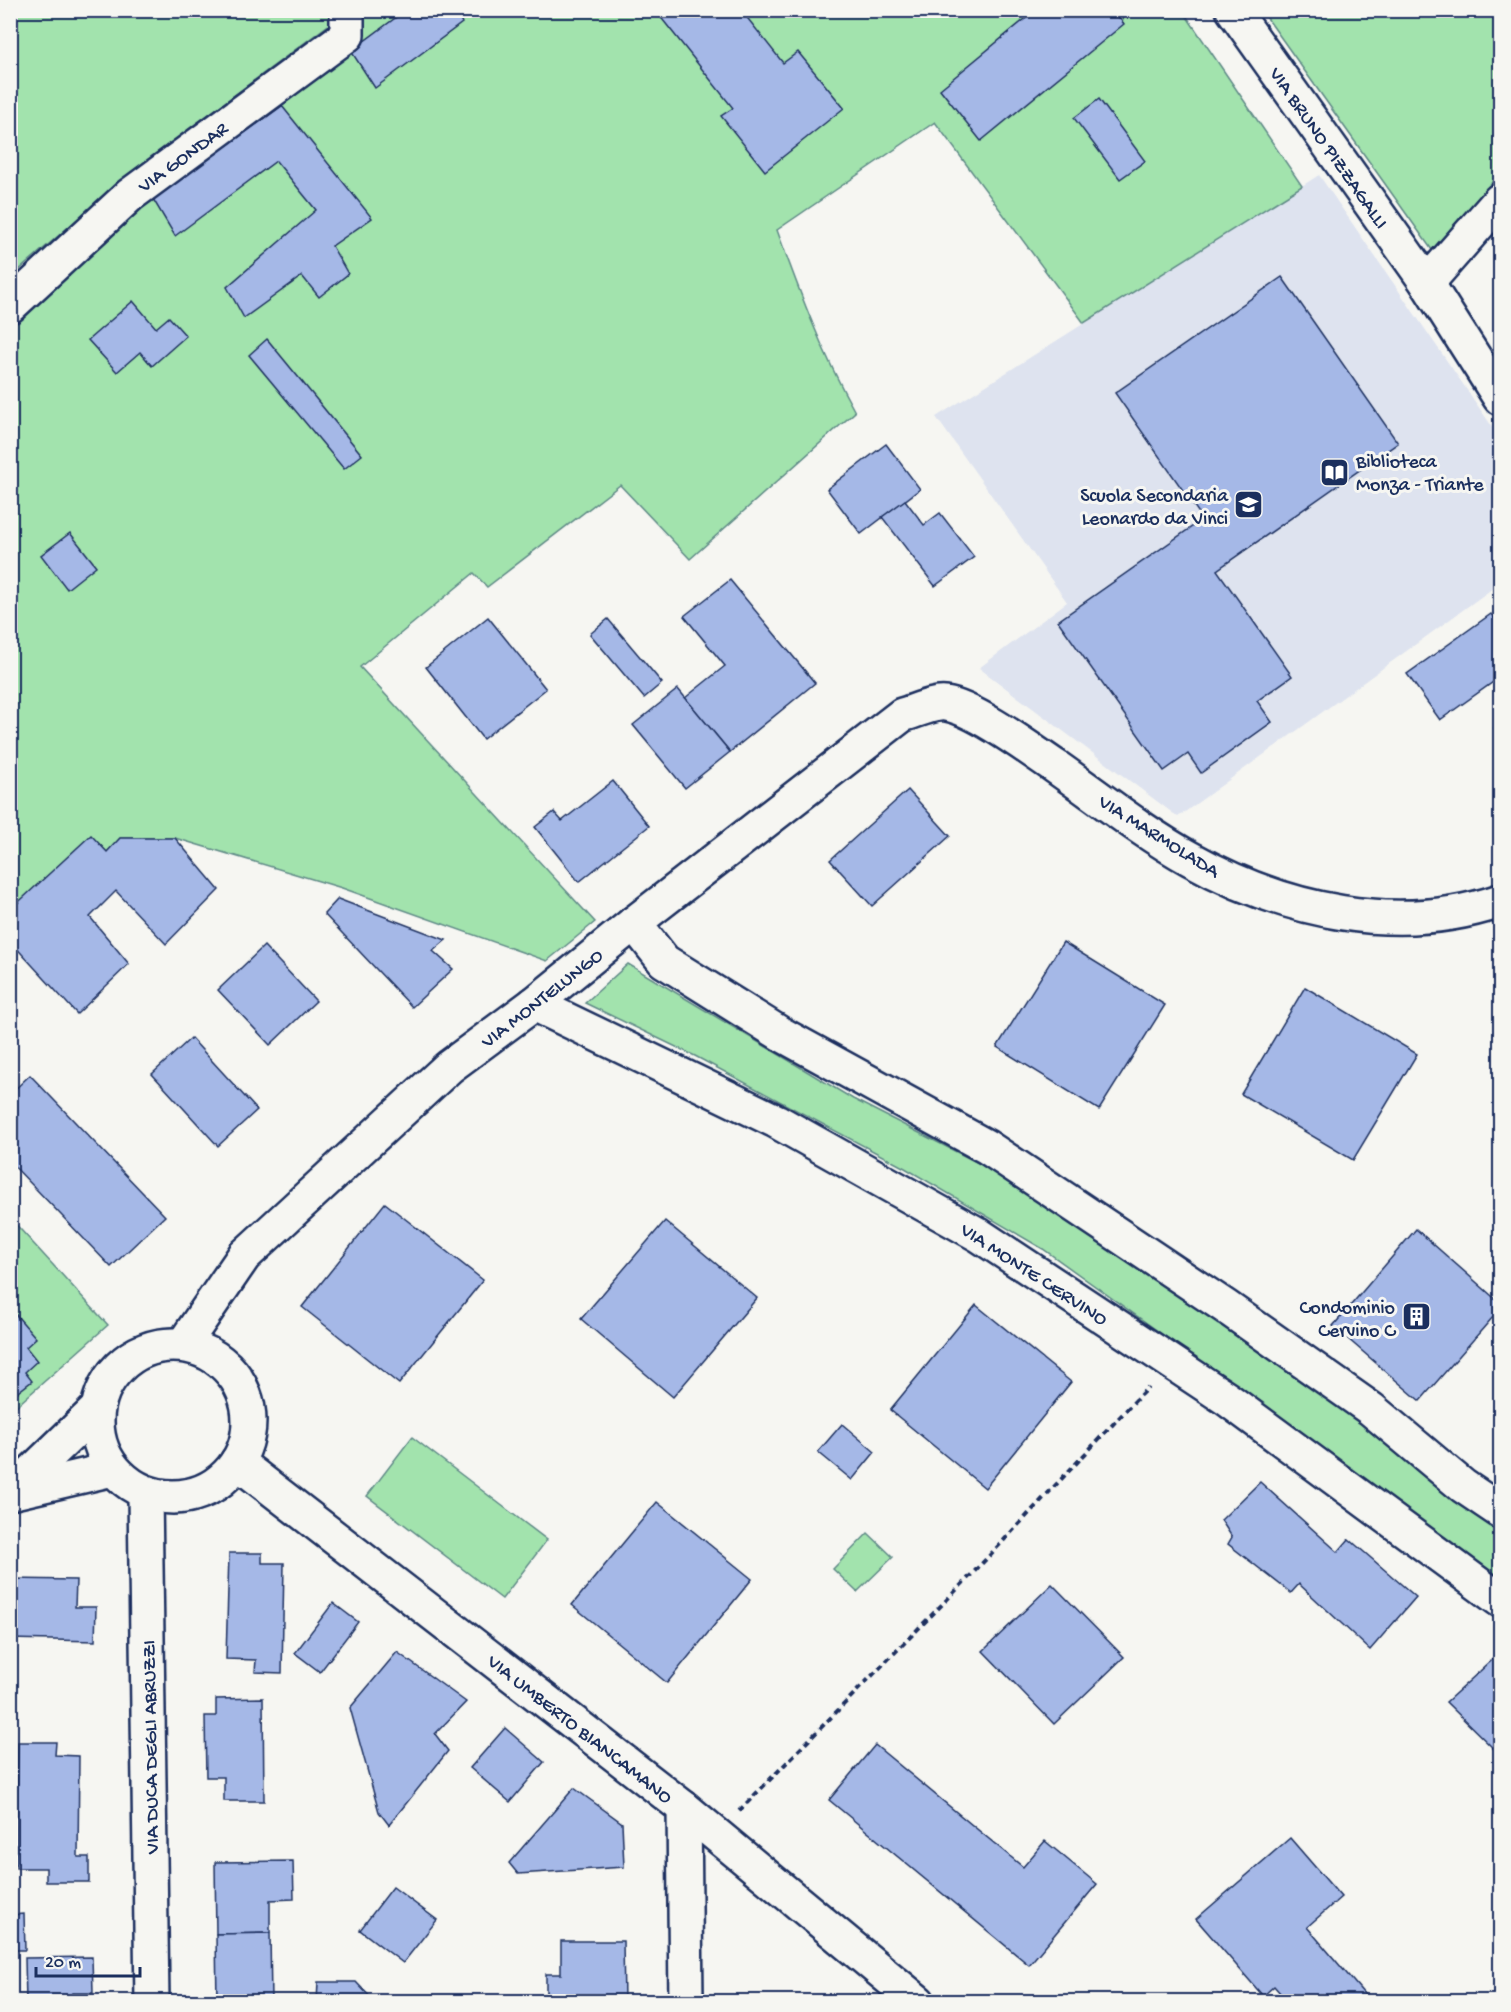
<svg xmlns="http://www.w3.org/2000/svg" width="1511" height="2012" font-family="'Gochi Hand',sans-serif">
<style>
.built{fill:#dee3ef}
.green{fill:#a2e3ad;stroke:#5e8986;stroke-width:1.5}
.building{fill:#a5b8e7;stroke:#1b2f5e;stroke-width:1.5}
.lines{fill:none;stroke-linecap:round;stroke-linejoin:round}
.minor-casing{stroke:#1b2f5e;stroke-width:38}
.path{stroke:#1b2f5e;stroke-width:4;stroke-dasharray:6 4.5;stroke-linecap:butt}
.minor{stroke:#f6f6f2;stroke-width:33}
.labels{text-anchor:middle;stroke-width:6;stroke-linejoin:round;paint-order:stroke}
.street-label{font-size:20px;fill:#1b2f5e;stroke:#f6f6f2}
.poi-label{font-size:20px;fill:#1b2f5e;stroke:#f6f6f2;text-anchor:end}
</style>
<rect width="100%" height="100%" fill="#f6f6f2"/>
<filter id="ink" filterUnits="userSpaceOnUse"><feTurbulence type="fractalNoise" baseFrequency=".0167" numOctaves="2"/><feDisplacementMap in="SourceGraphic" scale="12" xChannelSelector="R" yChannelSelector="G"/><feConvolveMatrix kernelMatrix="1 2 1 2 8 2 1 2 1" color-interpolation-filters="sRGB"/></filter>
<g filter="url(#ink)">
<polygon class="built" points="1319,175 1500,438 1500,583 1178,817 979,668 1067,602 936,417"/>
<g class="green">
<polygon points="11,11 331,11 331,23 134,170 11,277"/>
<path d="M362,11H1183L1302,186L1084,323L935,122L777,230C800,293 822,353 855,412L690,559L620,485L487,587L474,573L360,667L595,922L547,961L342,888L175,838H120L107,852L91,836L11,910V325L140,205Z"/>
<polygon points="1262,11 1500,11 1500,173 1432,250"/>
<polygon points="628,964 853,1099 986,1167 1231,1320 1500,1527 1500,1582 1344,1464 1043,1249 905,1168 695,1056 585,1003"/>
<polygon points="10,1218 108,1325 11,1411 10,1411"/>
<polygon points="412,1437 547,1540 502,1599 367,1496"/>
<polygon points="868,1533 893,1557 857,1592 833,1569"/>
</g>
<g class="building">
<polygon points="406,10 456,10 462,23 375,88 351,51"/>
<polygon points="655,10 741,10 783,63 798,52 844,108 765,171 721,116 733,108"/>
<polygon points="1036,10 1113,10 1124,24 981,141 940,89"/>
<polygon points="1099,99 1145,161 1120,179 1074,118"/>
<polygon points="282,106 372,218 332,246 348,274 319,297 302,276 244,318 227,287 316,210 276,161 175,236 153,199"/>
<polygon points="1282,277 1398,443 1217,570 1292,676 1257,701 1272,722 1201,773 1188,754 1164,771 1058,621 1203,519 1115,393"/>
<polygon points="133,301 156,328 169,317 186,336 152,366 140,352 117,372 88,340"/>
<polygon points="267,339 362,455 344,469 249,355"/>
<polygon points="886,444 920,489 861,534 827,489"/>
<polygon points="905,500 924,525 940,513 974,557 935,586 882,517"/>
<polygon points="70,533 96,566 67,589 41,555"/>
<polygon points="730,580 815,683 730,752 685,698 725,666 684,616"/>
<polygon points="1491,614 1500,626 1500,677 1440,720 1407,674"/>
<polygon points="488,617 546,689 483,739 426,667"/>
<polygon points="608,619 662,683 644,698 590,634"/>
<polygon points="678,689 730,752 685,788 633,725"/>
<polygon points="1500,724 1500,737 1494,728"/>
<polygon points="613,781 649,826 579,882 535,827 554,812 562,821"/>
<polygon points="908,790 950,836 872,906 830,860"/>
<polygon points="91,835 107,852 120,838 175,838 219,890 166,944 116,891 90,917 129,964 77,1014 10,941 10,910"/>
<polygon points="338,899 446,940 433,951 453,969 412,1007 324,914"/>
<polygon points="1063,942 1165,1005 1099,1110 997,1047"/>
<polygon points="264,946 316,1001 270,1045 218,990"/>
<polygon points="1305,987 1417,1054 1353,1160 1241,1094"/>
<polygon points="191,1038 257,1110 218,1146 152,1074"/>
<polygon points="30,1075 165,1216 111,1267 10,1162 10,1094"/>
<polygon points="385,1203 483,1280 399,1384 302,1307"/>
<polygon points="665,1221 757,1298 673,1397 581,1319"/>
<polygon points="1416,1229 1500,1303 1500,1309 1420,1401 1333,1326"/>
<polygon points="976,1305 1071,1382 985,1488 890,1410"/>
<polygon points="11,1309 36,1338 26,1347 37,1361 25,1372 32,1381 10,1398"/>
<polygon points="842,1424 875,1452 852,1480 818,1452"/>
<polygon points="1260,1482 1338,1552 1349,1539 1416,1597 1370,1650 1299,1584 1291,1593 1228,1544 1232,1537 1221,1520"/>
<polygon points="657,1502 752,1579 667,1683 572,1605"/>
<polygon points="229,1553 262,1553 262,1563 284,1563 282,1673 255,1672 256,1660 226,1659"/>
<polygon points="10,1579 76,1580 75,1607 96,1607 95,1641 10,1639"/>
<polygon points="1052,1584 1124,1657 1054,1724 983,1651"/>
<polygon points="333,1603 358,1622 320,1672 295,1653"/>
<polygon points="397,1652 466,1702 435,1734 448,1751 389,1825 379,1812 350,1708"/>
<polygon points="1500,1653 1500,1755 1446,1702"/>
<polygon points="263,1698 264,1801 224,1801 224,1777 206,1777 205,1716 216,1716 216,1699"/>
<polygon points="505,1728 544,1762 510,1802 470,1768"/>
<polygon points="18,1742 56,1742 55,1755 79,1756 78,1857 89,1857 89,1882 46,1882 46,1868 16,1868"/>
<polygon points="875,1745 1023,1867 1045,1841 1097,1884 1029,1965 829,1800"/>
<polygon points="574,1788 622,1823 624,1867 518,1874 509,1863"/>
<polygon points="1290,1838 1341,1897 1307,1927 1371,2002 1288,2002 1274,1986 1263,1996 1196,1919"/>
<polygon points="293,1861 294,1899 270,1900 270,1933 216,1934 215,1862"/>
<polygon points="393,1887 437,1920 403,1963 360,1930"/>
<polygon points="24,1914 25,1950 10,1950 10,1915"/>
<polygon points="270,1933 271,2002 217,2002 216,1934"/>
<polygon points="561,1941 623,1941 624,2002 546,2002 546,1974 561,1974"/>
<polygon points="92,1957 93,1993 72,1993 72,2002 26,2002 25,1958"/>
<polygon points="318,1982 356,1982 375,2002 317,2002"/>
</g>
<g class="lines">
<defs>
<g id="minor">
<polyline points="1233,10 1427,283 1500,398"/>
<polyline points="1427,283 1500,200"/>
<polyline points="10,306 130,195 347,35 347,10"/>
<polyline points="634,923 664,961 781,1034 987,1147 1226,1307 1371,1409 1463,1486 1500,1511"/>
<polyline points="534,1004 776,1121 979,1235 1227,1399 1500,1600"/>
<path d="M183,1345L244,1256L449,1067L534,1004L634,923L902,715C914,712 934,702 946,704C974,708 1031,750 1056,767C1100,798 1144,833 1191,859C1284,911 1397,936 1500,901"/>
<circle cx="173" cy="1421" r="76"/>
<polyline points="237,1462 684,1808 918,2002"/>
<polyline points="10,1493 96,1410"/>
<polyline points="10,1493 113,1469"/>
<polyline points="145,1493 152,2002"/>
<polyline points="684,1808 686,2002"/>
</g>
</defs>
<use href="#minor" class="minor-casing"/>
<polyline class="path" points="739,1811 972,1574 1148,1387"/>
<use href="#minor" class="minor"/>
</g>
</g>
<defs>
<symbol id="library-square" viewBox="-11 -11 22 22"><rect x="-9" y="-9" width="18" height="18" rx="4" fill="#1b2f5e" stroke="#f6f6f2"/><path d="M-6-4Q-3-5.5-.7-3.5V5Q-3 3-6 4ZM6-4Q3-5.5 .7-3.5V5Q3 3 6 4Z" fill="#fff"/></symbol>
<symbol id="school-square" viewBox="-11 -11 22 22"><rect x="-9" y="-9" width="18" height="18" rx="4" fill="#1b2f5e" stroke="#f6f6f2"/><path d="M0-5L7-2L0 1L-7-2ZM-4 1L0 2.5L4 1V4Q0 6-4 4Z" fill="#fff"/></symbol>
<symbol id="building-square" viewBox="-11 -11 22 22"><rect x="-9" y="-9" width="18" height="18" rx="4" fill="#1b2f5e" stroke="#f6f6f2"/><path d="M-4-6H4V6H1V3H-1V6H-4ZM-2.5-4.3h1.7v1.8h-1.7ZM.8-4.3h1.7v1.8H.8ZM-2.5-1h1.7V.8h-1.7ZM.8-1h1.7V.8H.8Z" fill="#fff"/></symbol>
</defs>
<g fill-rule="evenodd">
<use href="#library-square" x="1318" y="456" width="33" height="33"/>
<use href="#school-square" x="1232" y="488" width="33" height="33"/>
<use href="#building-square" x="1400" y="1300" width="33" height="33"/>
</g>
<g class="labels">
<g class="street-label">
<text transform="translate(1330 147) rotate(55)" y="7">VIA BRUNO PIZZAGALLI</text>
<text transform="translate(182 156) rotate(-36)" y="7">VIA GONDAR</text>
<text transform="translate(1160 835) rotate(32)" y="7">VIA MARMOLADA</text>
<text transform="translate(541 997) rotate(-38)" y="7">VIA MONTELUNGO</text>
<text transform="translate(1035 1273) rotate(33)" y="7">VIA MONTE CERVINO</text>
<text transform="translate(581 1728) rotate(38)" y="7">VIA UMBERTO BIANCAMANO</text>
<text transform="translate(149 1747) rotate(-91)" y="7">VIA DUCA DEGLI ABRUZZI</text>
</g>
<g class="poi-label">
<text x="1356" y="467" text-anchor="start">Biblioteca<tspan x="1356" dy="23">Monza - Triante</tspan></text>
<text x="1228" y="501">Scuola Secondaria<tspan x="1228" dy="23">Leonardo da Vinci</tspan></text>
<text x="1395" y="1313">Condominio<tspan x="1395" dy="23">Cervino C</tspan></text>
</g>
</g>
<rect width="1511" height="2012" fill="none" stroke="#f6f6f2" stroke-width="36"/>
<rect x="18" y="18" width="1475" height="1976" fill="none" stroke="#1b2f5e" stroke-width="2" filter="url(#ink)"/>
<path d="M36 1967v9h104v-9" fill="none" stroke="#1b2f5e" stroke-width="3"/>
<text x="45" y="1967" font-size="18" fill="#1b2f5e" stroke="#f6f6f2" stroke-width="4.5" paint-order="stroke">20 m</text>
</svg>
